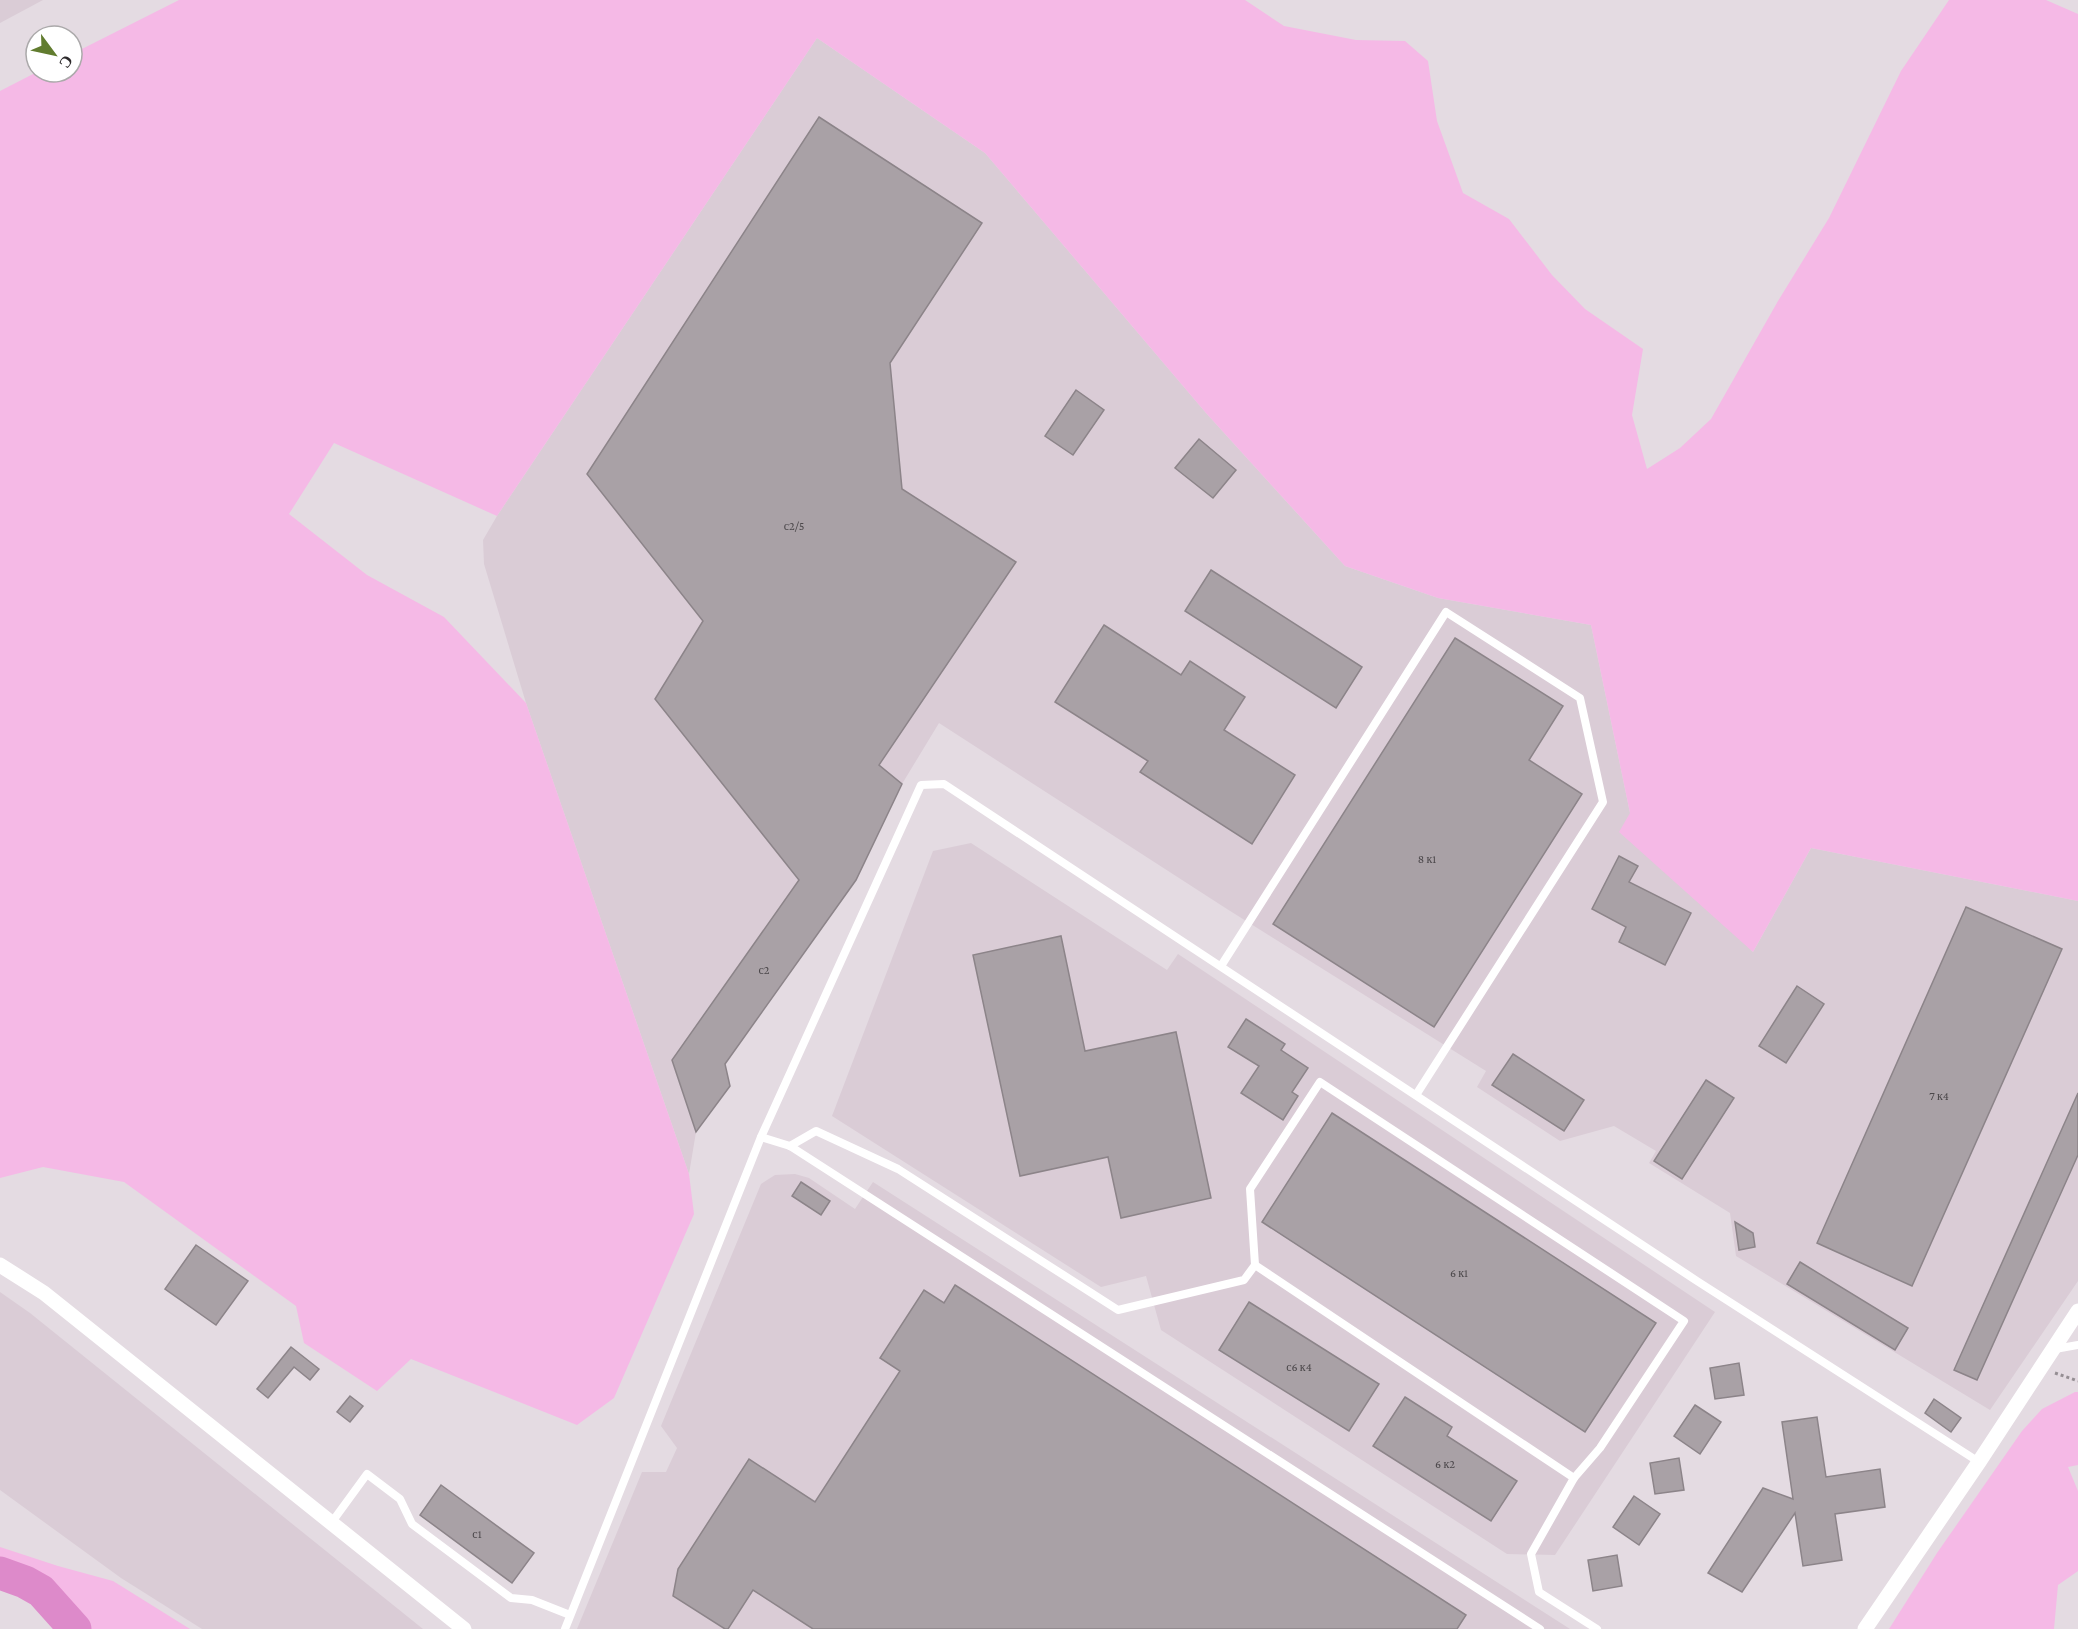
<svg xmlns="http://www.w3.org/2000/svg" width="2078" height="1629" font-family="'Crimson Pro',serif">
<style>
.built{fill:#daccd6}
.green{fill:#f5b9e6}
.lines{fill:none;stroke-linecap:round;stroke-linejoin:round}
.river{stroke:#dd8aca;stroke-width:33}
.building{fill:#a9a1a6;stroke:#8c8489;stroke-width:1.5}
.path{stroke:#958e93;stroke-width:3;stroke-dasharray:3 3;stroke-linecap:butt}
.service{stroke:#fff;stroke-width:8}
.minor{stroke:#fff;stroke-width:15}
.labels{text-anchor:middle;stroke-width:6;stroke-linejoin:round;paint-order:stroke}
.number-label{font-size:12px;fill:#4b474a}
</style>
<rect width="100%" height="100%" fill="#e4dbe2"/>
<g class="built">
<polygon points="0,0 43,0 0,23"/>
<polygon points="817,38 985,153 1206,413 1345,566 1438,598 1591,625 1630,813 1753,952 1811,848 2078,901 2078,1281 1990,1410 1736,1256 1730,1213 1649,1163 1656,1151 1614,1126 1560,1141 1477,1087 1486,1071 1227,909 939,723 902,784 856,880 725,1064 730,1086 696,1132 689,1174 526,703 484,564 483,540 497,516"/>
<polygon points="971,843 1167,970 1178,954 1715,1312 1555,1555 1507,1554 1161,1330 1146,1276 1101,1287 832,1116 933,851"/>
<polygon points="795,1174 809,1178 855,1209 873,1182 1570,1629 577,1629 642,1472 666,1472 677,1448 661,1426 761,1184 775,1175"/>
<polygon points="0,1292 30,1313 423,1629 202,1629 121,1578 0,1490"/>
</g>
<g class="green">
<polygon points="179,0 1245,0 1284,26 1356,40 1405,41 1428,61 1437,121 1463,193 1509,219 1552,275 1585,309 1643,349 1632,415 1647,469 1680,448 1711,419 1778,301 1829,218 1901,71 1949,0 2046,0 2078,14 2078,901 1811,848 1753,952 1619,832 1630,813 1591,625 1438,598 1345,566 1206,413 985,153 817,38 497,516 334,443 289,514 367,575 444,617 526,703 689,1174 694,1214 614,1398 577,1425 411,1359 377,1391 304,1343 296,1306 124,1182 43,1167 0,1178 0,91 37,72 72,72 72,54"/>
<polygon points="2075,1392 2078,1392 2078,1465 2068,1467 2078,1491 2078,1571 2058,1585 2054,1629 1889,1629 1937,1553 2022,1431 2042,1409"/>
<polygon points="0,1547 58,1566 113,1581 190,1629 83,1629 51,1591 22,1576 0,1568"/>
</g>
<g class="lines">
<polyline class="river" points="0,1573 25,1582 41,1591 75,1629"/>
</g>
<g class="building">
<polygon points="819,117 982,223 890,363 902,489 1016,562 879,765 902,784 856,880 725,1064 730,1086 696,1132 672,1060 799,880 655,699 703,621 587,474"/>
<polygon points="1076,390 1104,410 1073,455 1045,436"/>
<polygon points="1199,439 1236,470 1213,498 1175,468"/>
<polygon points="1211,570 1362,667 1336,708 1185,611"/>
<polygon points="1104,625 1181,675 1190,661 1245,697 1224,730 1295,775 1252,844 1140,772 1148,761 1055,702"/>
<polygon points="1455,638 1563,706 1529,760 1582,794 1434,1027 1273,924"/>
<polygon points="1619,856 1638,866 1629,882 1691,913 1665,965 1619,942 1626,927 1592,909"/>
<polygon points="1966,907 2062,949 1912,1286 1817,1243"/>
<polygon points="1061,936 1085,1051 1176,1032 1211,1198 1121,1218 1108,1157 1020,1176 973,955"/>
<polygon points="1797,986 1824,1004 1786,1063 1759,1046"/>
<polygon points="1246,1019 1285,1044 1281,1050 1308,1068 1292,1092 1298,1096 1283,1120 1241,1093 1259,1066 1228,1047"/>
<polygon points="1513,1054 1584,1100 1564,1131 1492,1085"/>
<polygon points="1706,1080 1734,1098 1682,1179 1654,1161"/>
<polygon points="2078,1093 2078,1155 1977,1380 1954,1370"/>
<polygon points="1332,1113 1656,1323 1585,1432 1262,1222"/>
<polygon points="801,1182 830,1201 821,1215 792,1196"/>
<polygon points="1735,1222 1753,1233 1755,1247 1739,1250"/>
<polygon points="196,1245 248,1281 216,1325 165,1289"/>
<polygon points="1800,1262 1908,1328 1895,1350 1787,1284"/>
<polygon points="955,1285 1466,1615 1457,1629 813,1629 753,1590 728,1629 725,1629 673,1596 678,1569 749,1459 815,1502 900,1371 880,1358 924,1290 944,1303"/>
<polygon points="1249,1302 1379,1384 1349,1431 1219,1350"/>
<polygon points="291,1347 319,1369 310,1380 294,1367 268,1398 257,1389"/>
<polygon points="1739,1363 1744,1395 1715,1399 1710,1368"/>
<polygon points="350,1396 363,1406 350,1422 337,1412"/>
<polygon points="1405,1397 1452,1427 1447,1436 1517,1481 1491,1521 1373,1446"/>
<polygon points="1934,1399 1961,1418 1951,1432 1925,1413"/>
<polygon points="1695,1405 1721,1422 1700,1454 1674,1436"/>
<polygon points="1817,1417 1826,1477 1880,1469 1885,1507 1835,1514 1842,1560 1803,1566 1795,1513 1742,1592 1708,1573 1763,1488 1793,1499 1782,1422"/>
<polygon points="1679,1458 1684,1490 1655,1494 1650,1463"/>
<polygon points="441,1485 534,1553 512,1583 420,1515"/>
<polygon points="1634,1496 1660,1514 1639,1545 1613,1527"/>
<polygon points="1617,1555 1622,1586 1593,1591 1588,1560"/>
</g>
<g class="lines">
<polyline class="path" points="2055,1373 2078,1381"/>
<g class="service">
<polyline points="1221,966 1446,612 1580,698 1603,802 1416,1095"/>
<polyline points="761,1137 921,785 944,784 1697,1281 1979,1462"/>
<polyline points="790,1146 816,1131 898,1169 1118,1310 1244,1280 1255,1265 1250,1189 1320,1082 1684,1321 1600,1448 1574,1478 1531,1554 1539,1592 1597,1629"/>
<polyline points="1255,1265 1574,1478"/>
<polyline points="2055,1349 2078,1345"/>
<polyline points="332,1522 367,1474 400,1499 412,1524 511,1598 532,1600 570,1615"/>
<polyline points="565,1629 761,1137 790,1146 1540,1629"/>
</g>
<g class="minor">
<polyline points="0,1265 44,1293 464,1629"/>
<polyline points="1865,1629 1979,1462 2078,1311"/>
</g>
</g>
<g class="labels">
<g class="number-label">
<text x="794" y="530">с2/5</text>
<text x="1427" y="863">8 к1</text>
<text x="764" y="974">с2</text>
<text x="1939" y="1100">7 к4</text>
<text x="1459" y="1277">6 к1</text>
<text x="1299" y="1371">с6 к4</text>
<text x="1445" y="1468">6 к2</text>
<text x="477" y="1538">с1</text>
</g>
</g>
<g transform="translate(54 54) rotate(123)"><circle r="28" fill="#ffffff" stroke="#aba9aa" stroke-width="1.5"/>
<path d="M0-4.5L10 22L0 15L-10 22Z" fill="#617c2f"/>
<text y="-9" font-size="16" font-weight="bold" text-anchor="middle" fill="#2c292b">С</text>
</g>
</svg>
